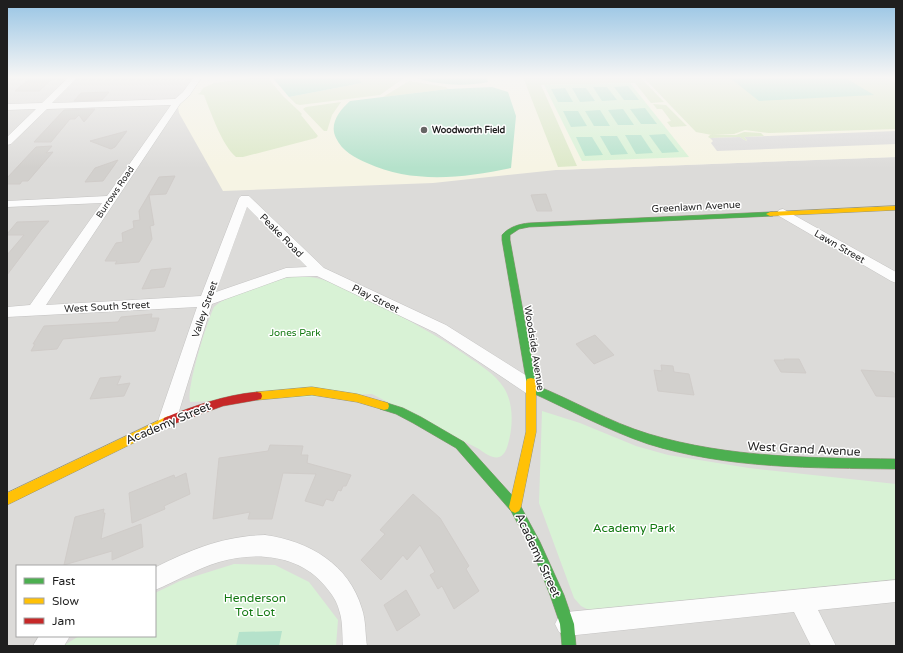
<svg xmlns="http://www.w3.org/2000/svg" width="903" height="653" font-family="'Varela Round',sans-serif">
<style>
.residential{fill:#dcdbd9;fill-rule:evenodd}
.education{fill:#f6f4e4}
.grass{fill:#dde9c9}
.park{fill:#d8f2d5}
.pitch{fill:#b5e2cb}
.parking{fill:#dddcdb}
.building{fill:#d2d0cd;stroke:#d0ccc9}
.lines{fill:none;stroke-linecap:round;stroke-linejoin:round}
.street-casing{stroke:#c4c3c2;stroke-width:1}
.fast-casing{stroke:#979681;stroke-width:1}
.slow-casing{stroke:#979681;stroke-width:1}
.jam-casing{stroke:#979681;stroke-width:1}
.street{fill:#fcfcfc;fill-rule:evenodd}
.fast{fill:#4caf50;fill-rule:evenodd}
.slow{fill:#ffc107;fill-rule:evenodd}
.jam{fill:#c62828;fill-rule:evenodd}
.poi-dot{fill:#676665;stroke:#fff;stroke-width:1.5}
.labels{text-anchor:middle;stroke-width:3;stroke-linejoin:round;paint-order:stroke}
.far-poi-label{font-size:9px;font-weight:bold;fill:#1f1f1f;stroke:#fff;text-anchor:start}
.far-street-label{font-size:9px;fill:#1f1f1f;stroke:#fff}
.street-label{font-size:10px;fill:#1f1f1f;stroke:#fff}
.park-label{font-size:10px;fill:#137911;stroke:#fff}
.near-street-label{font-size:12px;fill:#1f1f1f;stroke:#fff}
.near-park-label{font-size:12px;fill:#137911;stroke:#fff}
</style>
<rect width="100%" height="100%" fill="#edebe8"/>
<path class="residential" d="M7,77H198L556,170L896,157V646H7ZM17,566H155V636H17Z"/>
<polygon class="education" points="198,77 896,77 896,157 556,170 433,183 223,191 179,113 177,102"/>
<g class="grass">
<path d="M259,77L268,78L283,96L300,112L302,114L301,115L318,136L316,138L243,157H236C222,145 212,115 205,98L204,95L197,94L200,93L203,88L214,83Z"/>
<polygon points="357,77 404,78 380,95 300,105 296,104 289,97 362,83"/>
<polygon points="523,77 640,77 664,102 651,103 635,83 541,85 577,166 558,167"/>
<polygon points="643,77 885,77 896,83 896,129 769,133 745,130 734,134 712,135 696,132"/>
<polygon points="409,81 446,87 448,89 383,97"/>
<polygon points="341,102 332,115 327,131 324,131 303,109 306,107"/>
<polygon points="653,104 666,105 687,126 671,127 667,122 671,121 662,109 657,109"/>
<polygon points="744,132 761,133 764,136 744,137 747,140 746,141 740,137 710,138 708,137 710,135 736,135"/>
</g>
<g class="park">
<polygon points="630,83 689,157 582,161 544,85"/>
<path d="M292,277C300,277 308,276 316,278C336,282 354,293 372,302C405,318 437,335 467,356C480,365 495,374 504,388C514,404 513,427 508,444C503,464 491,458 479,449L372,394L190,402C186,388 207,322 214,307C226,295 275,279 292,277Z"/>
<polygon points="542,411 580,423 636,446 668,455 749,468 896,484 896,584 591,611 581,606 574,598 539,503"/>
<polygon points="234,564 275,565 309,582 338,620 336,646 63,646 79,636 155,636 155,593 180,581"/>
</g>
<g class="pitch">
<polygon points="272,77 357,77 362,83 289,97"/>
<path d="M413,77H487L488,82C464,87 437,85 413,77Z"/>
<polygon points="750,77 844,77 874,95 759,101 730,78"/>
<polygon points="628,86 639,100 624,100 614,87"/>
<path d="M492,87L508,92L516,116L511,168C464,178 412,184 367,163C355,158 342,151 336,138C329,124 339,111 350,101L448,89Z"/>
<polygon points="593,87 607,87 617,100 602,101"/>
<polygon points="565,88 573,102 558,102 551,89"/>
<polygon points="572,88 586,88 595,101 580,102"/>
<polygon points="645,108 657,124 641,124 630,109"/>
<polygon points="623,109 634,125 618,125 608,110"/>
<polygon points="600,110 610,126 594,126 585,111"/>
<polygon points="563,111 578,111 587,126 571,127"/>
<polygon points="665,134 679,152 662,153 649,135"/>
<polygon points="625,135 641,135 653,153 636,154"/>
<polygon points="600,136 617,136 628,154 611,155"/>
<polygon points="576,137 592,137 603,155 585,156"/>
<polygon points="282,631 279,646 236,646 239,632"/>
</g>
<g class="parking">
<polygon points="185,79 179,87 134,86 139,81"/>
<polygon points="896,131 896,144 717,151 711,143 713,141 710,138 740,137 746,141 747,140 744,137"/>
</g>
<g class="building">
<polygon points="32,77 54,77 39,91 15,91"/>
<polygon points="109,92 102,100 74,101 81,93"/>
<polygon points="95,109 84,122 79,115 75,119 70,119 51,142 34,142 64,110"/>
<polygon points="127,131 115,147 111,149 90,141"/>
<polygon points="52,146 46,153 53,152 28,181 22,181 20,184 7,184 7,178 36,147"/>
<polygon points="118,160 103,181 85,182 95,168"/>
<polygon points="175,176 166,194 149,195 154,225 150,226 152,239 139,262 115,264 117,261 105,261 116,243 123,242 122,233 134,228 133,221 140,220 139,211 159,177"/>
<polygon points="546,194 552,211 537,211 531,195"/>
<polygon points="49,221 41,230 7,275 7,255 24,235 7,235 7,234 17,222"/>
<polygon points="171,268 164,287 142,289 151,270"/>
<polygon points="152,314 151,318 159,318 155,331 63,339 57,349 31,351 35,344 33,344 44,326 118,322 121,317"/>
<polygon points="595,335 614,355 594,364 576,344"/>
<polygon points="784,359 799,359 806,373 781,372 774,360 785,360"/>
<polygon points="661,365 673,366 674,372 689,374 694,395 658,391 654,370 662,371"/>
<polygon points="861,370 893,372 896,376 896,397 876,396"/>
<polygon points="121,376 117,385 130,383 124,396 90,399 100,378"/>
<polygon points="270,445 303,446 301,455 308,455 307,463 351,475 346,486 343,486 341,491 338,490 333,501 326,499 323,506 305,501 316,474 283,473 272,519 248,519 250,512 213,519 219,458 268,451"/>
<polygon points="186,473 190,494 164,506 165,509 132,523 129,493 174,475 175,478"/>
<polygon points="413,494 440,518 469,566 466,569 479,591 454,609 442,586 438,589 430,575 435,572 420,545 407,560 403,555 381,580 361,560 385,534 380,530"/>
<polygon points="104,509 103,513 105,513 101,539 141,524 143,547 112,560 112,551 64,565 75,517"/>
<polygon points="406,590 420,615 397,631 384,605"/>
</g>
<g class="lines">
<defs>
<g id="street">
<path d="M69,77H78L52,103L175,99L183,92L194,77H202L189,96L180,104L46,305L201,296L239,198L241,196H249L324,268L446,325L538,383L540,388L538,393L532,395L526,393L436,333L317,276L287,277L212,304L176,421L173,426L167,429L161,426L158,421L197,307L7,317V307L30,305L102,203L7,207V201L107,196L171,105L47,109L11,144L7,145V137L36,109L7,110V104L42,103ZM247,207L307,267L286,268L216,292Z"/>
<polygon points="783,209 896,272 896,283 891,281 779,216 777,213 779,210"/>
<path d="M265,535C309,541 349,564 362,609C366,621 365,634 367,646H343C342,634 343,621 339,610C337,601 331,593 325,586C300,555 256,551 219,562C196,569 177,581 155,590L156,567C192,549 224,536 265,535Z"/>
<polygon points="896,580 896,602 818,610 836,646 811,646 794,612 567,636 559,632 555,624 559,616 567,612"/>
<polygon points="39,636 70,636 64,646 33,646"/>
</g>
<g id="fast">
<path d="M770,212H773V216L529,227L519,229L510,235V240L536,382L535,385C573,400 609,422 649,434C729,458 814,458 896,459V469C814,468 728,469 648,444C607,430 568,409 528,391L502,240V235C509,227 519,224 529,223Z"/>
<polygon points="384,402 403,408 421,417 464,442 519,503 540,542 564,595 574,624 576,646 562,646 560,624 550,595 532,550 511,511 456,448 413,423 396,414 380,409 379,406 380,403"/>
</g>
<g id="slow">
<polygon points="896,206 896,210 770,216 766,214 770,212"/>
<polygon points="531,378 535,379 536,382 536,432 521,507 519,511 515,513 511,511 509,507 526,432 526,382 527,379"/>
<polygon points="312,387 357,394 388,403 389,406 388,409 384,410 357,402 312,395 257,400 253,399 252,396 253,393 257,392"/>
<polygon points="168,416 172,418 173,421 172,424 7,505 7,493"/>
</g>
<path id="jam" d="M257,392L261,393L262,396L261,399L257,400L223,406L168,426L164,424L163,421L164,418C194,406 224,395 257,392Z"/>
</defs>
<use href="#street" class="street-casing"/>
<use href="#fast" class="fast-casing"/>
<use href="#slow" class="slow-casing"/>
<use href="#jam" class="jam-casing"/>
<use href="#street" class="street"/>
<use href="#fast" class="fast"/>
<use href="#slow" class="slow"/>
<use href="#jam" class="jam"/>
</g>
<linearGradient id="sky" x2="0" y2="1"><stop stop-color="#97c4e4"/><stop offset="0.46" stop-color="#f7f6f5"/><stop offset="1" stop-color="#f7f6f5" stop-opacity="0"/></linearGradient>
<rect width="903" height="168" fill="url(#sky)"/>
<circle class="poi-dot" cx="424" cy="130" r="4"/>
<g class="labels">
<g class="far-poi-label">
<text x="432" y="133">Woodworth Field</text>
</g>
<g class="far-street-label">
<text transform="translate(115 192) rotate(-56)" y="3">Burrows Road</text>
</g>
<g class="street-label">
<text transform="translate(696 206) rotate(-3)" y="4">Greenlawn Avenue</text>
<text transform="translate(282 235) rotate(45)" y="4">Peake Road</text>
<text transform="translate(840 246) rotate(30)" y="4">Lawn Street</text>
<text transform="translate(376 298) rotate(26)" y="4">Play Street</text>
<text transform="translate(107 306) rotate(-3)" y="4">West South Street</text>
<text transform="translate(204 309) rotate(-71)" y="4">Valley Street</text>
<text transform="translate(535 348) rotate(81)" y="4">Woodside Avenue</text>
</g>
<g class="park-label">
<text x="295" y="336">Jones Park</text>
</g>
<g class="near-street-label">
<text transform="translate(168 423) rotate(-23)" y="4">Academy Street</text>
<text transform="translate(804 449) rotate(3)" y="4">West Grand Avenue</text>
<text transform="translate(538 555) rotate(65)" y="4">Academy Street</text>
</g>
<g class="near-park-label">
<text x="634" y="532">Academy Park</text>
<text x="255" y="602">Henderson<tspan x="255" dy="14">Tot Lot</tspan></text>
</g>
</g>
<rect width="903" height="653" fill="none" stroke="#1f1f1f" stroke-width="16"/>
<rect x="16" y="565" width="140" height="72" fill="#ffffff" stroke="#a5a5a5"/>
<rect x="24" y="578" width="20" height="6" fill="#4caf50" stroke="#a5a5a5"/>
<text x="52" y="585" font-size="12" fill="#1f1f1f">Fast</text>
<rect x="24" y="598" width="20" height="6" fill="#ffc107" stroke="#a5a5a5"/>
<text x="52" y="605" font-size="12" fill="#1f1f1f">Slow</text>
<rect x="24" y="618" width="20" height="6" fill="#c62828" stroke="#a5a5a5"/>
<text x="52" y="625" font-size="12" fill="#1f1f1f">Jam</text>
</svg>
